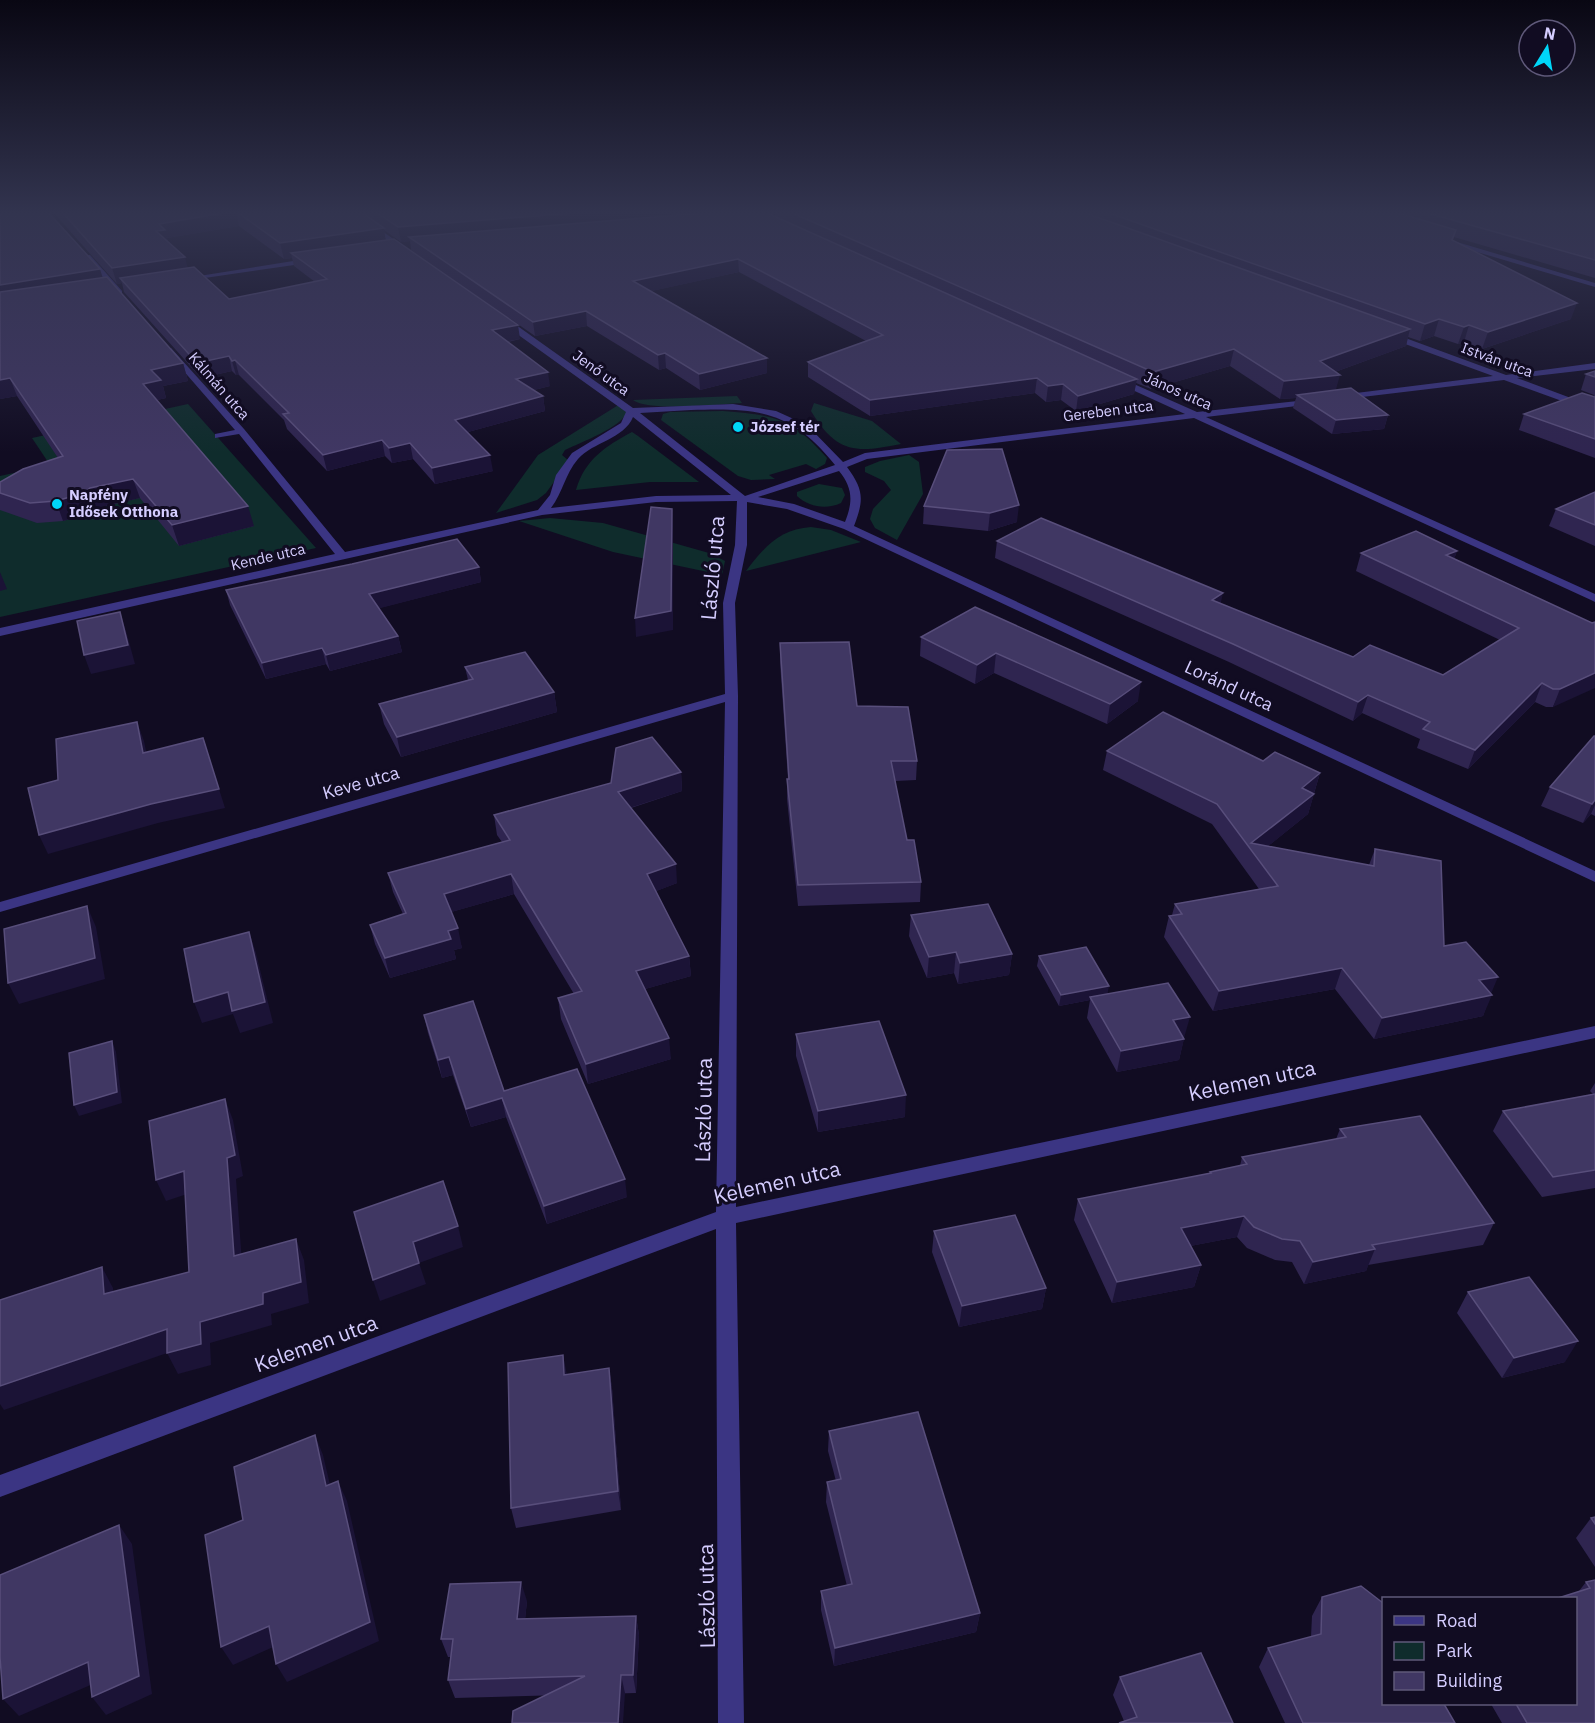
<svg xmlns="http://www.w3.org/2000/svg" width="1595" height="1723" font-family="'IBM Plex Sans',sans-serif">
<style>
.green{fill:#0f2c2c}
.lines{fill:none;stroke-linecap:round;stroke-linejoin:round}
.minor{fill:#3b3583;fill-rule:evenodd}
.wall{fill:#2f2550;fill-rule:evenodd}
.shaded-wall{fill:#1b1336}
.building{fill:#403763;stroke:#584e7b;stroke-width:1.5}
.poi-dot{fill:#00d6f8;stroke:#110c22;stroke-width:2}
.labels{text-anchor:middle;stroke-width:6;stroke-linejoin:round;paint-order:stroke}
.far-street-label{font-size:15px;fill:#d5cdff;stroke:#110c22}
.far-poi-label{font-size:15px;font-weight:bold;fill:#d5cdff;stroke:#110c22;text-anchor:start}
.street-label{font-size:18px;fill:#d5cdff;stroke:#110c22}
.near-street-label{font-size:21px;fill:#d5cdff;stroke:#110c22}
</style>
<rect width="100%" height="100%" fill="#110c22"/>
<g class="green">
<path d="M737,396L742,403C720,404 649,412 633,400Z"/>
<path d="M814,403L872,421L901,444C856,453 837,454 811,411Z"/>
<polygon points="188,404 316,548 0,617 0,476 50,465 32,438"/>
<path d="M620,404L628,411C621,428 581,442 565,450L562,455L569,461L546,493L537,500L496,513L538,455Z"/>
<path d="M723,411C774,415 792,418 827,458L825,464L816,469L806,464L769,475L775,479L751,480L738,476L661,420L663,414L670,412Z"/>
<path d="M632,432L638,436L699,482H650L576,490C585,459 606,446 632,432Z"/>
<polygon points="909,455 919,462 923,494 897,540 875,528 870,519 873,509 891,490 884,481 865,472 865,467 880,461"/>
<path d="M819,484L842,488L845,495L841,503C826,510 809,507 797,496V492Z"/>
<polygon points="550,518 603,523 709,553 725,561 722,575 613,552 519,521"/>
<path d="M811,527L831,530L861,542L746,571C764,547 780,529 811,527Z"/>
</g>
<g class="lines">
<g class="minor">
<polygon points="347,212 354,212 411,251 404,253"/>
<polygon points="1440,237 1595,283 1595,287 1440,241"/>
<polygon points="84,255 90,255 122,291 122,295 116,295 84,259"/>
<polygon points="312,258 315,262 184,281 180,279"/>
<path d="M499,317H505L633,408L733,404L776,411L807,425L843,462L865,453L1185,414L1115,382L1114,380L1118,377L1197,412L1316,399L1318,401L1313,404L1206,417L1595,594V602L1591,600L1194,418L867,459L847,467C864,490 864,500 854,526L1595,871V882L844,529L787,509L747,502V545L735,603L738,696L736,1207L1595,1026V1038L736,1223L744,1723H718L716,1229L0,1497V1475L716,1212L725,702L0,912V902L725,694L723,603L735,545L737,501L656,502L542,515L0,636V628L335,554L239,434L215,438V434L235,430L168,353L167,351L171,348L244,429L345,552L538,510L550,495L556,475L572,453L621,423L626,412L499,321ZM691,410C758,408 791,410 835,465L745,496L640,413ZM633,417L731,495L656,496L551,508C563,492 565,474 578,459C593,442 624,439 633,417ZM839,471C853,488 853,502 845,522L794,504L758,497Z"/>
<polygon points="1389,332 1506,375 1595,363 1595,369 1517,378 1595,407 1595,413 1504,380 1337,400 1337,396 1340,395 1493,376 1386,337 1386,333"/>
</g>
</g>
<g class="wall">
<polygon points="0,212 102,278 183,363 188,381 163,386 166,398 157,400 254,526 179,546 140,498 97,508 90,513 63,521 37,523 0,510 0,482 58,458 17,396 0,399"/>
<path d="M53,212H1595V278L1454,237L1453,240L1571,319L1482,349L1464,342L1458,344L1434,336L1420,341L1408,337L1406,346L1335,372L1336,390L1388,415L1384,429L1332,434L1293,408L1296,398L1280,399L1230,366L1151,389L1136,383L1134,394L1076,411L1061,400L1046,402L1035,393L870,416L808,377V362L866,341L739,272L651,291L767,358V373L700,390L666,368L659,370L587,326L535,336L411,250L410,241L401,242L384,230L386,240L520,339L508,342L550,386L534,390L543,396L545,411L468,432L493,471L435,484L413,459L392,463L385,456L327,471L287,429L284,420L239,375H236L232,371L201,378L124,292L122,283L117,284ZM766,212H775V217ZM239,226L284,259L292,258L294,266L315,282L229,299L188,268L168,242L167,238Z"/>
<polygon points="1595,371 1595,458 1519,430 1524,414 1594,396 1594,395 1581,390 1586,374"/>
<polygon points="947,450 1017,522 988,531 923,524 924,506"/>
<polygon points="1595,492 1595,546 1549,526 1556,509"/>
<polygon points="997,541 1221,604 1353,657 1443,675 1500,640 1356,571 1361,553 1457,551 1454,559 1592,623 1553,707 1546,707 1535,702 1468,769 1417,748 1420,739 1362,713 1353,721 1229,662 995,558"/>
<polygon points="479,567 481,582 379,608 398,636 402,652 330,671 326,664 266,679 230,605 226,590"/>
<polygon points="975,607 1138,701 1107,724 994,673 975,684 920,656 921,637"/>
<polygon points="780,643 917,761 916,780 895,781 907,840 921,882 920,902 798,906 787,799 787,779 788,779 780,662"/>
<polygon points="465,667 554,692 557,712 401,757 384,724 379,704 468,680"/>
<polygon points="1595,736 1595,816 1591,814 1583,823 1541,806 1550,787"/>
<polygon points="1107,751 1263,761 1320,773 1308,814 1268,846 1369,865 1375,849 1444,946 1491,993 1483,1016 1374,1039 1335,989 1213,1011 1164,937 1169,916 1172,915 1175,904 1259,889 1212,824 1103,770"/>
<polygon points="681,772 682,791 631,808 677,883 656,891 689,956 691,976 645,989 671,1059 588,1084 561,1019 558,998 574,994 514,894 451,912 462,948 454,950 456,959 390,978 375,944 370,925 403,914 393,892 388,873 502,842 497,835 494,815"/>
<polygon points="911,915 1012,954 1009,975 958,984 954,973 927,978 909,936"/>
<polygon points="1039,956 1184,1038 1179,1060 1117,1072 1087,1018 1090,1000 1059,1006 1037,966"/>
<polygon points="424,1015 504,1091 627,1197 547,1224 506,1117 471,1127 453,1075 442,1078 428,1033"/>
<polygon points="796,1034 905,1117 818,1132 796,1056"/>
<polygon points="1595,1083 1595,1188 1542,1197 1493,1131 1503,1111 1593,1094 1590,1091"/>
<polygon points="1340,1129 1494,1223 1483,1245 1368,1265 1366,1271 1304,1284 1292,1262 1275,1260 1247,1248 1237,1237 1190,1246 1201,1265 1194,1287 1112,1303 1074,1220 1078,1199 1209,1174 1210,1172 1240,1166 1242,1157 1336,1139"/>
<polygon points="934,1231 1046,1288 1042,1309 959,1327 932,1252"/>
<polygon points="1468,1292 1565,1362 1502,1378 1457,1313"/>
<polygon points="609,1368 612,1388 621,1510 516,1528 511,1508 567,1375"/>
<polygon points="829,1431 980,1613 976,1632 834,1666 821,1610 821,1591 847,1586 826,1502 827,1482 836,1481 828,1451"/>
<polygon points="1595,1517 1595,1567 1576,1538 1591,1518"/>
<polygon points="1595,1580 1595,1723 1502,1723 1491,1704 1575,1704 1579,1591 1586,1582"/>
<polygon points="1322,1597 1455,1723 1285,1723 1259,1667 1268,1648 1311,1637 1312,1616"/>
<polygon points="527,1601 525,1619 636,1616 639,1635 636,1693 455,1698 448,1680 451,1657 448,1657 441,1639"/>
<polygon points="1120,1677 1233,1723 1124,1721 1113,1695"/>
</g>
<g class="shaded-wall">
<polygon points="229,212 236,212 239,226 167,238 169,245 156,231 159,224"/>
<polygon points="586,212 743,212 409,237 410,241 401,242 398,227"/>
<polygon points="384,228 386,244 291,253 292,258 284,259 280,243"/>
<polygon points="185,257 189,273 120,278 122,283 117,284 112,268"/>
<polygon points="738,259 739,272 634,295 633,281"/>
<polygon points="100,269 105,285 0,302 0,285"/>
<polygon points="1577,303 1571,319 1482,349 1488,332"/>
<polygon points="586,311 587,326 535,336 533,322"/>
<polygon points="1439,319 1434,336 1420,341 1425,324"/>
<polygon points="518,325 520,339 494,344 492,330"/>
<polygon points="1469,325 1464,342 1458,344 1464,327"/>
<polygon points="1410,329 1406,346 1321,377 1340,375 1335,393 1297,395 1296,398 1280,399 1284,381 1320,361"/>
<polygon points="1234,349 1230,366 1151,389 1153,372"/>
<polygon points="665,353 666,368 659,370 658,355"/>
<polygon points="229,356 232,371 201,378 197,363"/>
<polygon points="767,358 767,373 700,390 699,374"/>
<polygon points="235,360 239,375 236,375 232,361"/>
<polygon points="183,363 188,381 163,386 166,398 148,402 143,384 151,370"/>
<polygon points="548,372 550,386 518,394 516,379"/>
<polygon points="10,378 17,396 0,399 0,380"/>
<polygon points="1037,378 1035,393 870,416 870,400"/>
<polygon points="1137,379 1134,394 1076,411 1078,396"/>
<polygon points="1063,384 1061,400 1046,402 1048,386"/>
<polygon points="543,396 545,411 457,435 455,420"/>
<polygon points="1388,415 1384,429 1332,434 1336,420"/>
<polygon points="382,440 385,456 327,471 323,455"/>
<polygon points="410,443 413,459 392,463 389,448"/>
<polygon points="490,455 493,471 435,484 432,468"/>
<polygon points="133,479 140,498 97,508 90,513 63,521 56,501 90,488"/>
<polygon points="1019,505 1017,522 988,531 990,513"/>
<polygon points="248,506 254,526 179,546 172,525"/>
<polygon points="672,509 673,526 673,630 636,637 635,618"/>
<polygon points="1457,551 1451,568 1446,555"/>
<polygon points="479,567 481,582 373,610 369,594"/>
<polygon points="0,572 7,589 0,591"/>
<polygon points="1223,593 1219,611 1212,600"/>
<polygon points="120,612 126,631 135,664 91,674 84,655"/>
<polygon points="398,636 402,652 330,671 326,655"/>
<polygon points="322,648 326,664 266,679 262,663"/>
<polygon points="996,653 994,673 975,684 977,665"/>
<polygon points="1595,673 1595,688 1553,707 1560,689"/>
<polygon points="1141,682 1138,701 1107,724 1110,704"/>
<polygon points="1542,683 1535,702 1468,769 1475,750"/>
<polygon points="554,692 557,712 401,757 397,737"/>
<polygon points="1368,695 1362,713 1353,721 1358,702"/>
<polygon points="137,722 144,741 150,771 143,753"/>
<polygon points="203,738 225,808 158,823 48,854 39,835"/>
<polygon points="681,772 682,791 620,811 618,792"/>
<polygon points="1320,773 1314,793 1300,805 1314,794 1308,814 1256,856 1251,843 1302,788"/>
<polygon points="1595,800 1595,805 1591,814 1583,823 1592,804"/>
<polygon points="676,864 677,883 649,894 647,874"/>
<polygon points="511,874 514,894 448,913 444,894"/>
<polygon points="87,906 96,927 105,979 19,1004 8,983"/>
<polygon points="458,928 462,948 454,950 456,959 390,978 385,958 448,931"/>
<polygon points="249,932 256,953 273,1023 240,1033 233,1014 202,1023 194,1002"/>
<polygon points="956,952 954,973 927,978 929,957"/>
<polygon points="1012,954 1009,975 958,984 960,963"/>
<polygon points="689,956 691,976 638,991 636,971"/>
<polygon points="1342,968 1335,989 1213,1011 1219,991"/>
<polygon points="1498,977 1490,996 1492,995 1483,1016 1374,1039 1382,1018 1479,980"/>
<polygon points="1109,986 1107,997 1090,997 1090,1000 1059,1006 1061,995"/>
<polygon points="1190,1017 1184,1038 1173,1020"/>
<polygon points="669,1038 671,1059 588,1084 586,1064"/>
<polygon points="1184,1039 1179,1060 1117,1072 1121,1051"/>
<polygon points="112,1041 116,1052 122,1103 79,1116 74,1105"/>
<polygon points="449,1057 453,1075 442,1078 438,1060"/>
<polygon points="906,1095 905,1117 818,1132 818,1111"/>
<polygon points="502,1098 506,1117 471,1127 466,1109"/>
<polygon points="225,1099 233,1120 243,1176 236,1179 243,1277 234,1256 227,1158"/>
<polygon points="184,1171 193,1192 166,1201 156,1180"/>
<polygon points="625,1179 627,1197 547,1224 544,1206"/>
<polygon points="1244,1216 1237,1237 1175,1249 1181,1228"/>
<polygon points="458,1226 463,1247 419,1263 413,1242"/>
<polygon points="296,1239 304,1260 309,1303 271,1314 272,1325 210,1343 211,1365 178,1374 167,1353 4,1410 0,1404 0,1386 167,1329 200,1322 263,1293"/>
<polygon points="1375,1249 1366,1271 1304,1284 1313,1262"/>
<polygon points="419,1263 426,1284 380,1301 373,1280"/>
<polygon points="1201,1265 1194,1287 1112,1303 1117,1282"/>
<polygon points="102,1267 113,1288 115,1315 104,1294"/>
<polygon points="1046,1288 1042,1309 959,1327 962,1306"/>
<polygon points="1578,1341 1565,1362 1502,1378 1514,1358"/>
<polygon points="563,1355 567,1375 564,1375"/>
<polygon points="609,1368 612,1388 621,1510 618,1491"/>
<polygon points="315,1435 323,1455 335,1506 326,1486"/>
<polygon points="338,1481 347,1501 379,1641 287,1682 276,1664"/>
<polygon points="119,1525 132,1544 152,1694 106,1715 92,1697"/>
<polygon points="521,1582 527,1601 523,1638 517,1619"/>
<polygon points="980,1613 976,1632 834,1666 835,1648"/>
<polygon points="636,1616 639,1635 636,1693 633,1675"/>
<polygon points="269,1626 280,1644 233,1665 221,1647"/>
<polygon points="88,1662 102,1680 19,1716 3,1699"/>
<polygon points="621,1675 625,1693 623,1723 618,1723"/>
</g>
<g class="building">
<polygon points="0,212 48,212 100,269 0,285"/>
<polygon points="62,212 229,212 159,224 165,230 156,231 185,257 112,268"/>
<polygon points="237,212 361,212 384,228 280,243"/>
<polygon points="376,212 586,212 398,227"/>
<polygon points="716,212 765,212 1137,379 1078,396 1063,384 1048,386 1037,378 870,400 808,362 883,335 738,259 633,281 767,358 699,374 665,353 658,355 586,311 533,322 409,237"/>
<polygon points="790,212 1083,212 1410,329 1320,361 1340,375 1284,381 1234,349 1153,372"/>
<polygon points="1106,212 1395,212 1456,230 1452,240 1577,303 1488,332 1469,325 1464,327 1439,319 1425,324"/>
<polygon points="1424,212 1595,212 1595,260"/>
<polygon points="394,239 518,325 492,330 548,372 516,379 543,396 455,420 490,455 432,468 410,443 389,448 382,440 323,455 283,414 289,413 235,360 232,361 229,356 197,363 120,278 194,267 229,299 327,279 291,253"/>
<polygon points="107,277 183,363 151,370 161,380 143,384 248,506 172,525 133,479 90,488 84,493 56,501 30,503 0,493 0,482 23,469 63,456 10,378 0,380 0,292"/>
<polygon points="1595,371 1595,377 1586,374"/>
<polygon points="1351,388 1388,415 1336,420 1297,395"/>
<polygon points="1582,393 1595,397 1595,439 1524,414"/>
<polygon points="1002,449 1019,505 990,513 924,506 947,450"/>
<polygon points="1595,492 1595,525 1556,509"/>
<polygon points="651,507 672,509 671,611 635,618"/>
<polygon points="1041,518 1223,593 1212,600 1353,657 1370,645 1443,675 1519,628 1361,553 1416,531 1457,551 1446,555 1592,623 1595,622 1595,673 1560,689 1553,689 1542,683 1475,750 1423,729 1430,722 1368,695 1358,702 1233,644 997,541"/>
<polygon points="457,539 479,567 369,594 398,636 326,655 322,648 262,663 226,590 352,564"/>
<polygon points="975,607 1141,682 1110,704 996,653 977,665 921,637"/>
<polygon points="120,612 128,645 84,655 77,621"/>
<polygon points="849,642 857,706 908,707 917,761 891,761 907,840 914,840 921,882 798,885 787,779 789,779 780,643"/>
<polygon points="525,652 554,692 397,737 379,704 473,679 465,667"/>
<polygon points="1163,712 1263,761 1275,752 1320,773 1302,788 1314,794 1251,843 1374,866 1375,849 1441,861 1444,946 1466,942 1498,977 1479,980 1492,995 1382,1018 1342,968 1219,991 1169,916 1182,914 1175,904 1278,886 1217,804 1107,751"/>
<polygon points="137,722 143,753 203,738 219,789 151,804 39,835 28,788 58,780 56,739"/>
<polygon points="1594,736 1595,736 1595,800 1592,804 1550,787"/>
<polygon points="652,737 681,772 618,792 676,864 647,874 689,956 636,971 669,1038 586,1064 558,998 582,991 511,874 444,894 458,928 448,931 451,939 385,958 370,925 406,913 388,873 510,840 494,815 611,783 616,748"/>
<polygon points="988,904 1012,954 960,963 956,952 929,957 911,915"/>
<polygon points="87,906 95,958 8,983 4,929"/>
<polygon points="249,932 265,1002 232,1011 228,992 194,1002 184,949"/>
<polygon points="1086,947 1109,986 1061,995 1039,956"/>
<polygon points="1168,983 1190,1017 1173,1020 1184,1039 1121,1051 1090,997"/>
<polygon points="473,1001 504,1091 577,1069 625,1179 544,1206 502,1098 466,1109 449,1057 438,1060 424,1015"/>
<polygon points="879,1021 906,1095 818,1111 796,1034"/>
<polygon points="112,1041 117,1092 74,1105 69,1053"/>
<polygon points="1595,1094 1595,1170 1553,1177 1503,1111"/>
<polygon points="225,1099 235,1155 227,1158 234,1256 296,1239 301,1282 263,1293 263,1304 200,1322 201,1344 167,1353 167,1329 0,1386 0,1300 102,1267 104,1294 189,1272 184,1171 156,1180 149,1121"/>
<polygon points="1420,1116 1494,1223 1372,1245 1375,1249 1313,1262 1300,1241 1282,1239 1254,1227 1244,1216 1181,1228 1201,1265 1117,1282 1078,1199 1211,1173 1210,1172 1247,1164 1242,1157 1346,1137 1340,1129"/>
<polygon points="443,1181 458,1226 413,1242 419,1263 373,1280 354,1212"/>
<polygon points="1015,1215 1046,1288 962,1306 934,1231"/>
<polygon points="1529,1277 1578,1341 1514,1358 1468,1292"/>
<polygon points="563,1355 564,1375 609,1368 618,1491 511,1508 508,1363"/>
<polygon points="918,1412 980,1613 835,1648 821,1591 852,1584 827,1482 841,1479 829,1431"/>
<polygon points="315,1435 326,1486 338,1481 370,1622 276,1664 269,1626 221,1647 205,1535 243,1520 234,1467"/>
<polygon points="1595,1517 1595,1524 1591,1518"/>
<polygon points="119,1525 139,1676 92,1697 88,1662 3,1699 0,1657 0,1575"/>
<polygon points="1595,1580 1595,1723 1527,1723 1516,1704 1575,1704 1575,1599 1555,1599 1590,1588 1586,1582"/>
<polygon points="521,1582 517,1619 636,1616 633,1675 621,1675 618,1723 512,1723 513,1711 585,1676 448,1680 453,1639 441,1639 450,1584"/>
<polygon points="1361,1586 1383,1603 1383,1704 1444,1704 1455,1723 1303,1723 1268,1648 1321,1634 1322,1597"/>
<polygon points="1201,1653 1233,1723 1119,1723 1137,1717 1120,1677"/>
</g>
<linearGradient id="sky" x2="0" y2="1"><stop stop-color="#090713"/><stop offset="0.47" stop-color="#32344f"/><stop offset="1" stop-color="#32344f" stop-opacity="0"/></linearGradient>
<rect width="1595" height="453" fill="url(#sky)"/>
<g class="poi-dot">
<circle cx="738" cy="427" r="6"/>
<circle cx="57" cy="504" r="6"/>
</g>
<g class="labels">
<g class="far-street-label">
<text transform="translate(1497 360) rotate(20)" y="5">István utca</text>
<text transform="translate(601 373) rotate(36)" y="5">Jenő utca</text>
<text transform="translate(219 386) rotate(49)" y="5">Kálmán utca</text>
<text transform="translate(1178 391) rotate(24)" y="5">János utca</text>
<text transform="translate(1108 411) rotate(-7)" y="5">Gereben utca</text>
<text transform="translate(268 557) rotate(-13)" y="5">Kende utca</text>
</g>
<g class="far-poi-label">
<text x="750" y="432">József tér</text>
<text x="69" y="500">Napfény<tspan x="69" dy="17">Idősek Otthona</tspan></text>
</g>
<g class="street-label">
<text transform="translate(1229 686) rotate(25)" y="6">Loránd utca</text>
<text transform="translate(361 783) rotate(-16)" y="6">Keve utca</text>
</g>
<g class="near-street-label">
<text transform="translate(713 568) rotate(-85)" y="7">László utca</text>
<text transform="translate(1252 1081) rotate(-12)" y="7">Kelemen utca</text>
<text transform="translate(704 1110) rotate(-89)" y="7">László utca</text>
<text transform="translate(777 1183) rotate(-13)" y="7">Kelemen utca</text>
<text transform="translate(316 1344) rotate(-20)" y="7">Kelemen utca</text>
<text transform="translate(707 1596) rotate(-91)" y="7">László utca</text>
</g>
</g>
<rect x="1382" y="1597" width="195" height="108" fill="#110c22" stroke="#5f597a" stroke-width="1.5"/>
<rect x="1394" y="1616" width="30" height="9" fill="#3b3583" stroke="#5f597a" stroke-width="1.5"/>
<text x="1436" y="1627" font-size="18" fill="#d5cdff">Road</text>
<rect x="1394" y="1642" width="30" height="18" fill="#0f2c2c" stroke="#5f597a" stroke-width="1.5"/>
<text x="1436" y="1657" font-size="18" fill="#d5cdff">Park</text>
<rect x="1394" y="1672" width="30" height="18" fill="#403763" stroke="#5f597a" stroke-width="1.5"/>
<text x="1436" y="1687" font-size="18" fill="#d5cdff">Building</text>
<g transform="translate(1547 48) rotate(11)"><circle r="28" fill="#110c22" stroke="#5f597a" stroke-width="1.5"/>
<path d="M0-4.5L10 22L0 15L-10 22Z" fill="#00d6f8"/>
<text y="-9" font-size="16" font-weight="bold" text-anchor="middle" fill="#d5cdff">N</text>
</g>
</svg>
